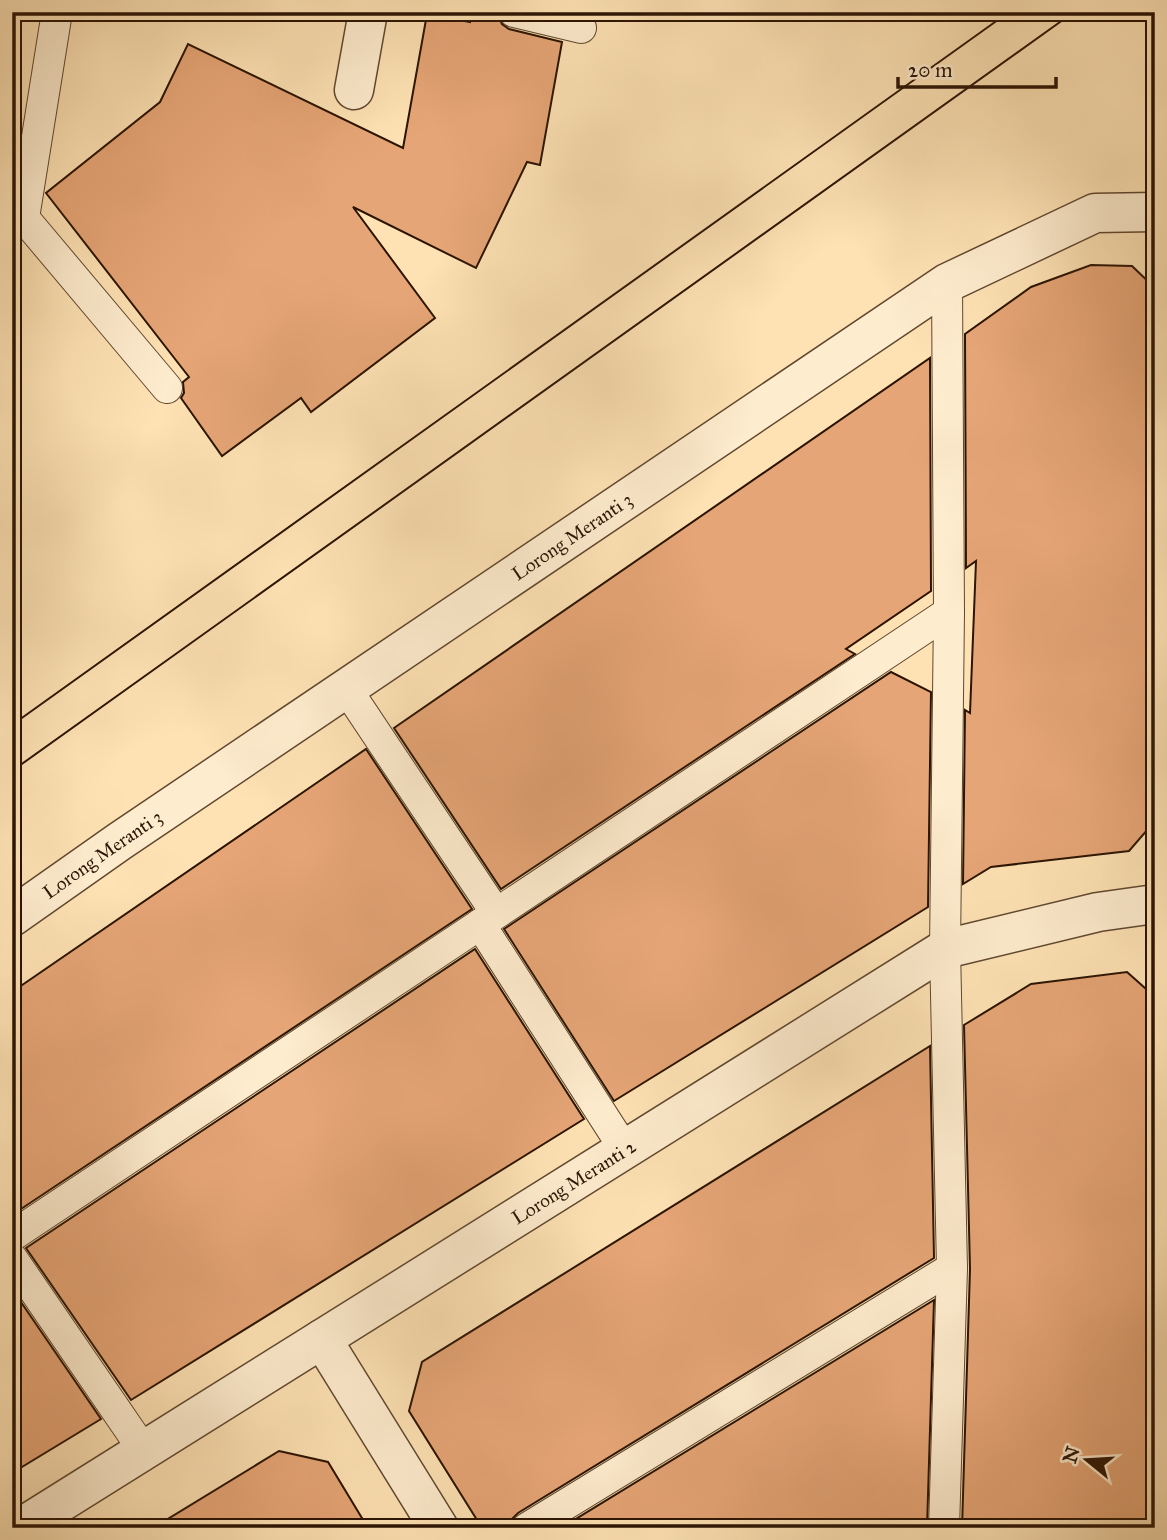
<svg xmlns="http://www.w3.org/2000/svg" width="1167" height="1540" font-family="'IM FELL Great Primer',serif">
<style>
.building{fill:#e6a576;stroke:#2b1404;stroke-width:2}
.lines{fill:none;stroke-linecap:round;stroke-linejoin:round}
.service-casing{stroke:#604830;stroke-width:32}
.minor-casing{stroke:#604830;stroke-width:41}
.service{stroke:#feecce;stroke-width:30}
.minor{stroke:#feecce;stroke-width:38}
.tram{stroke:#2b1404;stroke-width:2}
.labels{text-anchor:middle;stroke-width:5;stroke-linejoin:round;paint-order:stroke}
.street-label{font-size:19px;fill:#2b1404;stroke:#feecce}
</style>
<rect width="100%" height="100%" fill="#fee2b4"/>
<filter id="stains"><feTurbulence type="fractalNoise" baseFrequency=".00286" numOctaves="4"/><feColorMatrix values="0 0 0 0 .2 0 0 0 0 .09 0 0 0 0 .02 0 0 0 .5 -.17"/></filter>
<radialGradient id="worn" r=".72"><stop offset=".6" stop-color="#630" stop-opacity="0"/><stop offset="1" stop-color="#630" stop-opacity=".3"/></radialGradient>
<g class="building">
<polygon points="470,12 497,12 502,24 509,29 562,42 540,165 527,162 476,268 353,207 435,318 311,412 301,398 222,456 181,398 184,393 183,382 189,377 46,193 160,102 188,44 403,148 427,14 470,22"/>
<polygon points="1091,265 1132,266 1155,288 1155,821 1129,851 991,867 963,884 965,710 970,713 976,561 966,568 965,334 1031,287"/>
<polygon points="930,358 931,591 846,649 855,654 501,889 394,728"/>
<polygon points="891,672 931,692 928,907 614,1101 504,929"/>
<polygon points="366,749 472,909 12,1215 12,992"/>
<polygon points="475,949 584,1119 131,1400 26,1248"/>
<polygon points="1127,972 1155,997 1155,1516 1143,1528 962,1528 970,1269 964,1025 1031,984"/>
<polygon points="930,1046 934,1258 518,1513 512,1519 510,1528 482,1528 409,1411 422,1362"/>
<polygon points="12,1289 101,1419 12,1473"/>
<polygon points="934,1300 927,1528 561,1528"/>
<polygon points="279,1451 328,1462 368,1528 153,1528"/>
</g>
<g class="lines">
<defs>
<g id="service">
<polyline points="57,12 24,218 167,388"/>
<polyline points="514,12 581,28"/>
<polyline points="346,688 496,913"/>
<polyline points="480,924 625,1150"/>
<polyline points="12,1236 949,612"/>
<polyline points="12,1258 144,1451"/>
<polyline points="527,1528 952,1268"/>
<polyline points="944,1528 952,1268 945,949 949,612 947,283"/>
</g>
<g id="minor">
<polyline points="354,90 368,12"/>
<path id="s1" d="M12,917L120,841L947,283L1095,213L1155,212"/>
<polyline points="322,1339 439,1528"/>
<path id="s2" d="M20,1528L945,949L1098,912L1155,904"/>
</g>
</defs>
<use href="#service" class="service-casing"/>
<use href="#minor" class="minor-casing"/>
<use href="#service" class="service"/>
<use href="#minor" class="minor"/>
<g class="tram">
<polyline points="12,725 1009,12"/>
<polyline points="12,771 1074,12"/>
</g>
</g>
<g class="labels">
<g class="street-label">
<text dy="7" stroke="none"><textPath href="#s1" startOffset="677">Lorong Meranti 3</textPath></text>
<text dy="7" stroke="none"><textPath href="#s1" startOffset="110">Lorong Meranti 3</textPath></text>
<text dy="7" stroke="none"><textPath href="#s2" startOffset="653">Lorong Meranti 2</textPath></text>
</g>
</g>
<rect width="1167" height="1540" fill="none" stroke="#fee2b4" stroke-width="42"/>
<rect x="14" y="14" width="1139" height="1512" fill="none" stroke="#2b1404" stroke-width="3.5"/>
<rect x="21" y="21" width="1125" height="1498" fill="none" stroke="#2b1404" stroke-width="2"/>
<g transform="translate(1087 1460) rotate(288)" stroke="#feecce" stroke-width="5" paint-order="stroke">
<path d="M0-5L12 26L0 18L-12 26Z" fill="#2b1404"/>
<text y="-10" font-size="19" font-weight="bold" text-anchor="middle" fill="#2b1404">N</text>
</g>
<path d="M898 77v10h158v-10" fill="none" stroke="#2b1404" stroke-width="3.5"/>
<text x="908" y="77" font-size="21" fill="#2b1404" stroke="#feecce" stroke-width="5" paint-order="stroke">20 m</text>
<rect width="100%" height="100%" filter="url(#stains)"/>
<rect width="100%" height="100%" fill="url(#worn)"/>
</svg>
